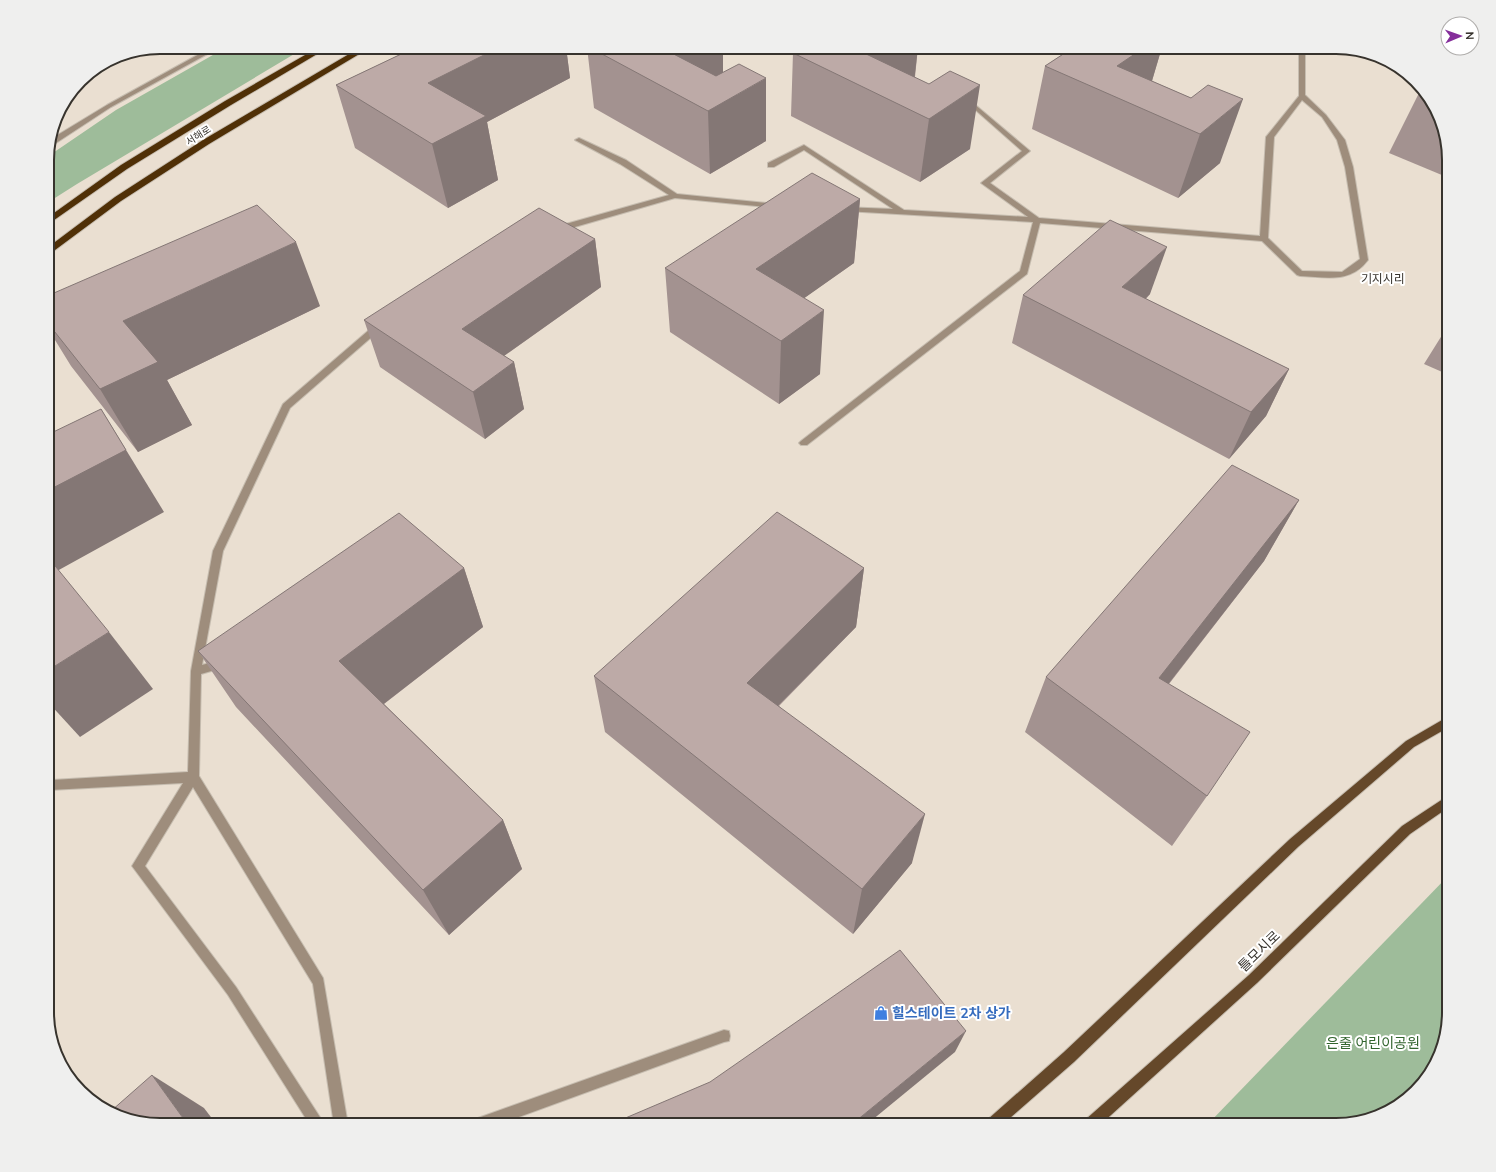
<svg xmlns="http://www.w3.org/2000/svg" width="1496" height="1172" font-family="'Nunito Sans','Noto Sans KR',sans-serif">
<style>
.green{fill:#9ebc9a}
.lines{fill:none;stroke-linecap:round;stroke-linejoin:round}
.minor-casing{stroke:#c6bdb0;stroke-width:2}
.major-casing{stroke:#c6bdb0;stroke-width:2}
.highway-casing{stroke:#c6bdb0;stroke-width:2}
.minor{fill:#9e8d7c;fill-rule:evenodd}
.major{fill:#65482a;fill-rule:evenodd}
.highway{fill:#503007;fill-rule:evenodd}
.wall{fill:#a39290}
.shaded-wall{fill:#847775}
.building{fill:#bdaaa7;stroke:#847775}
.labels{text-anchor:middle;stroke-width:4;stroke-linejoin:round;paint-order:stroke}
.far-street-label{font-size:10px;fill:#37332d;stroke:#fff}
.far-quarter-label{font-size:12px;fill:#37332d;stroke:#fff}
.near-street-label{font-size:14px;fill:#37332d;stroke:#fff}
.near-shop-label{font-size:14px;font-weight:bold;fill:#366cbe;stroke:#fff;text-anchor:start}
.near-park-label{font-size:14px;fill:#32652e;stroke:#fff}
.rim{fill:none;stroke:#37332d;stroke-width:2}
</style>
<rect width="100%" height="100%" fill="#eadfd1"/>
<g class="green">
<polygon points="227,47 306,47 77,184 47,203 47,157 116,110"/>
<polygon points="1449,875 1449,1012 1440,1055 1421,1086 1386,1113 1336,1125 1207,1125"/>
</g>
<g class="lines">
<defs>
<g id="minor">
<polygon points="212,47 220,47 111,107 53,145 49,145 51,139 107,105"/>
<path d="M1299,47H1305V95L1326,115L1345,140L1353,167L1368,260C1350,284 1326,277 1300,276L1297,275L1262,241L1040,223L1027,274L807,445H801L799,443L801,441L1020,271L1033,222L845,211H842V207L893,209L804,150L774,167H768V163L804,145L904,210L1028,217L981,183L1022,151L971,106V104L973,103L1030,151L990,183L1039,218L1260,236L1266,137L1299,96ZM1302,100L1322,117L1337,140L1345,167L1360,259L1342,272L1302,271L1268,238L1274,137Z"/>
<polygon points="579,138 626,160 677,194 777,204 781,206 777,208 675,198 561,231 555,231 555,227 669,195 620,164 577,141 575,140"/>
<polygon points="379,323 382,324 383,326 382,328 290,408 223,551 202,665 221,660 225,661 226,664 225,667 201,674 199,776 323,978 348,1125 334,1125 313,984 193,787 145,866 236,987 325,1125 310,1125 228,995 132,866 183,783 50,790 47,789 47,778 52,780 188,772 191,671 213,551 283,404 376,324"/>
<polygon points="724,1030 729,1031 730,1036 729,1041 724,1042 497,1125 471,1125 473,1120 478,1118"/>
</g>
<g id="major">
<polygon points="1449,716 1449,727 1414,747 1298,847 1074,1062 1002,1125 985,1125 987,1120 1064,1052 1290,839 1406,741"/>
<polygon points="1449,795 1449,807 1410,834 1257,983 1100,1125 1083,1125 1085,1120 1249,975 1402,826"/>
</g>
<g id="highway">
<polygon points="319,47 329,47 231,105 127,169 47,225 47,218 121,165 225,101"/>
<polygon points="361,47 371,47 209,144 121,201 47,256 47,248 115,197 203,140"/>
</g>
</defs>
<use href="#minor" class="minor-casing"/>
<use href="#major" class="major-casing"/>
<use href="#highway" class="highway-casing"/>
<use href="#minor" class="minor"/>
<use href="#major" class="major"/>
<use href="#highway" class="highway"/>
</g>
<g class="wall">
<polygon points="416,47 566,47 570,78 487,122 498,180 448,208 355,148 336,85"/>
<polygon points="587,47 723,47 723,72 766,141 710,174 594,108"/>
<polygon points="918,47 915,77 970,149 920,182 791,116 793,53"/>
<polygon points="1074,47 1162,47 1152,81 1191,98 1220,163 1178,198 1032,129 1045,66"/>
<polygon points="1421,89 1437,110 1449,160 1449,178 1389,153"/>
<polygon points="860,199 854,263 804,298 820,374 779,404 670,332 665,268"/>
<polygon points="595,239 601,287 504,356 514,362 524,409 485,439 380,367 364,320"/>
<polygon points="1150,294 1146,299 1289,369 1266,416 1229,459 1012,343 1023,295"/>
<polygon points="47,296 320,306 167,380 192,425 138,452 71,366 47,327"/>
<polygon points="1449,324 1449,375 1424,364"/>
<polygon points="1299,500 1264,561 1169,684 1207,796 1172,846 1025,732 1046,677"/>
<polygon points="464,568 483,627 384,704 503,820 522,869 449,935 236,707 198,651"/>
<polygon points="864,568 856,627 779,706 912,863 853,934 605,732 594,676"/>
</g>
<g class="shaded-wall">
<polygon points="500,47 566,47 570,78 487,122 498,180 448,208 432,144 428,83"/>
<polygon points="658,47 723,47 723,75 682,97"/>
<polygon points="874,47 918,47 914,82 864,53"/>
<polygon points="1145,47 1162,47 1148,94 1117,66"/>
<polygon points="766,78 766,141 710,174 708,111"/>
<polygon points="980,85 970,149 920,182 929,119"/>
<polygon points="1243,99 1220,163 1178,198 1200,134"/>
<polygon points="860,199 854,263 762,328 756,269"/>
<polygon points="595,239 601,287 474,377 462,329"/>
<polygon points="296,242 320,306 167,380 192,425 138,452 100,389 123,321"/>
<polygon points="1167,247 1150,294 1107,335 1122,287"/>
<polygon points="824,310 820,374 779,404 781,341"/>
<polygon points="514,362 524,409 485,439 473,392"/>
<polygon points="1289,369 1266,416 1229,459 1251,412"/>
<polygon points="101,409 164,512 57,571 47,558 47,491"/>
<polygon points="1299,500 1264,561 1130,733 1159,678"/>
<polygon points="464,568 483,627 368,716 339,661"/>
<polygon points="864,568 856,627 747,737 747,683"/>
<polygon points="109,632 153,689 80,737 47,701 47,671"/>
<polygon points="925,814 912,863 853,934 862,889"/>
<polygon points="503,820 522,869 449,935 423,890"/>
<polygon points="966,1031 955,1052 866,1125 851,1125"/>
<polygon points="152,1075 204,1108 217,1125 188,1125"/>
</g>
<g class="building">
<polygon points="416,47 500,47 428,83 486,116 432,144 336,85"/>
<polygon points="589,47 660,47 716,76 739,64 766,78 708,111"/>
<polygon points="804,47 874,47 864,53 929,84 950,71 980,85 929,119 793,53"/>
<polygon points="1074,47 1145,47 1117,66 1191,98 1208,85 1243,99 1200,134 1045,66"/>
<polygon points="812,173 860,199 756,269 824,310 781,341 665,268"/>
<polygon points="257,205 296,242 123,321 158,362 100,389 47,322 47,296"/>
<polygon points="539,208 595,239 462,329 514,362 473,392 364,320"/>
<polygon points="1110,220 1167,247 1122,287 1289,369 1251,412 1023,295"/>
<polygon points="101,409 126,450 47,491 47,435"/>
<polygon points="1232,465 1299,500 1159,678 1250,732 1207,796 1046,677"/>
<polygon points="777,512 864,568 747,683 925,814 862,889 594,676"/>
<polygon points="399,513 464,568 339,661 503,820 423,890 198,651"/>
<polygon points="47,556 109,632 47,671"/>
<polygon points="900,950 966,1031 851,1125 609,1125 710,1082"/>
<polygon points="152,1075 188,1125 160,1125 124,1119 111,1111"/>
</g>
<defs>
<symbol id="shop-bare" viewBox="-9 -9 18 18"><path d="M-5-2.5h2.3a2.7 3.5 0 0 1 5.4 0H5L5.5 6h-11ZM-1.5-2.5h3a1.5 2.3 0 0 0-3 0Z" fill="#3f7fe0" stroke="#fff" stroke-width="2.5" paint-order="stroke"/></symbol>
</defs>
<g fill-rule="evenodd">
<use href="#shop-bare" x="871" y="1003" width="20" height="20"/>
</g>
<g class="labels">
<g class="far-street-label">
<text transform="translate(198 135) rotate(-32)" y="4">서해로</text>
</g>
<g class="far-quarter-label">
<text x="1383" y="283">기지시리</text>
</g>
<g class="near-street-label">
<text transform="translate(1259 951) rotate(-44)" y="5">틀모시로</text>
</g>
<g class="near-shop-label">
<text x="892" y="1018">힐스테이트 2차 상가</text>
</g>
<g class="near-park-label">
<text x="1373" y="1048">은줄 어린이공원</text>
</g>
</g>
<path d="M0 0H1496V1172H0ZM160 54H1336A106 106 0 0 1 1442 160V1012A106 106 0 0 1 1336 1118H160A106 106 0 0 1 54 1012V160A106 106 0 0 1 160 54Z" fill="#efefee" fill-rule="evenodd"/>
<path class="rim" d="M160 54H1336A106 106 0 0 1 1442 160V1012A106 106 0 0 1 1336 1118H160A106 106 0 0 1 54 1012V160A106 106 0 0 1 160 54Z"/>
<g transform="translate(1460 36) rotate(88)"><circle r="19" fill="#ffffff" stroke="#afadab"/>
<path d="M0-3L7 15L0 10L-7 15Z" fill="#852e9b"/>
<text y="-6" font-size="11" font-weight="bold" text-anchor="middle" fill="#37332d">N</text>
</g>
</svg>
